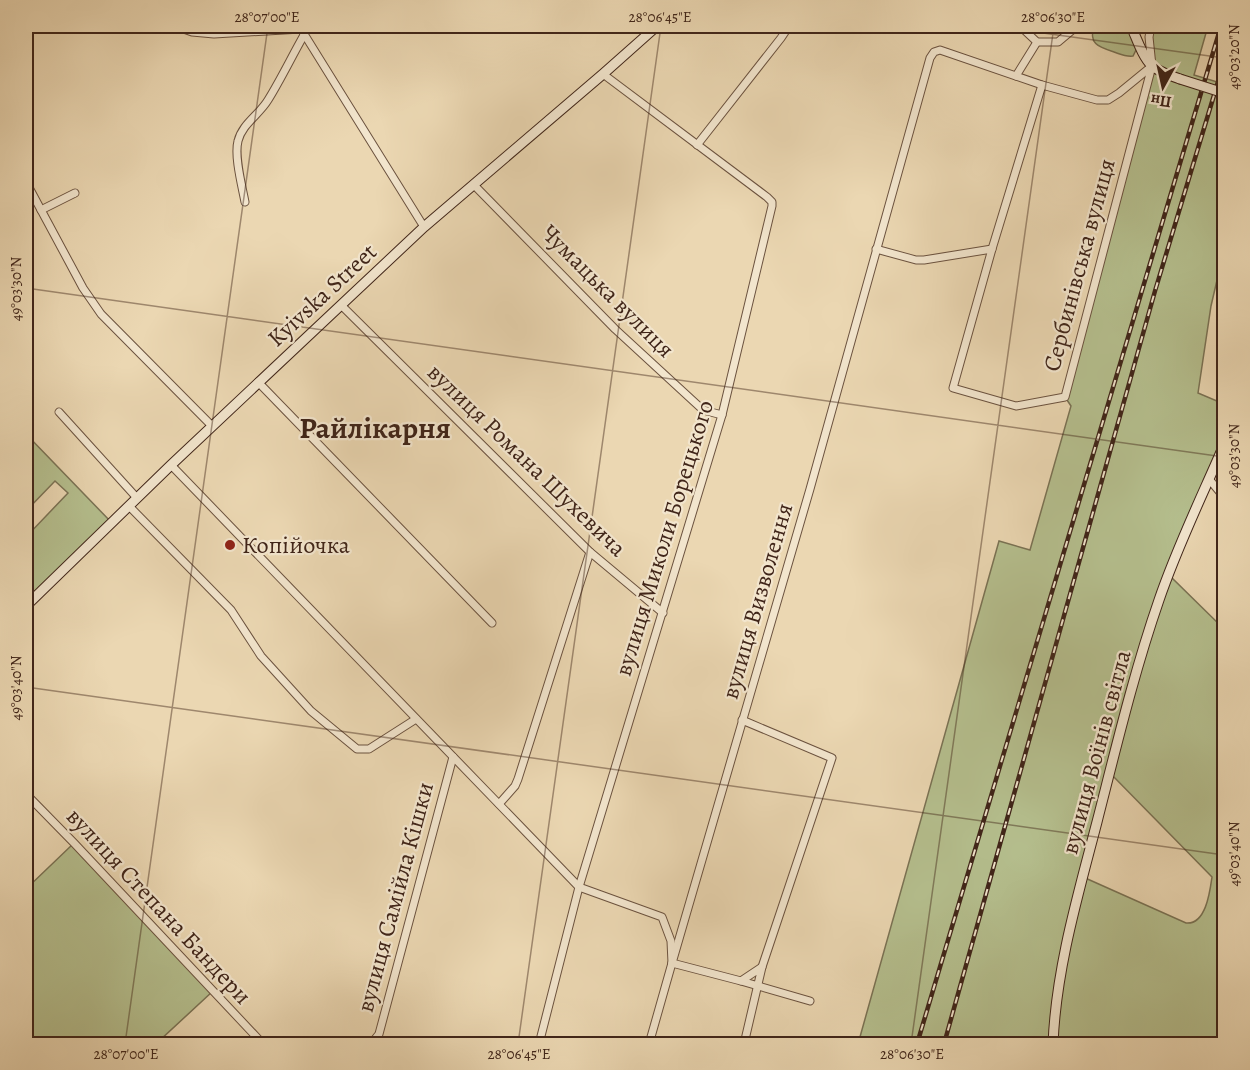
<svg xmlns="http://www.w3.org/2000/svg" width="1250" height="1070" font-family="Alegreya,serif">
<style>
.green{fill:#b5bf8e;stroke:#7a7254;stroke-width:1.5;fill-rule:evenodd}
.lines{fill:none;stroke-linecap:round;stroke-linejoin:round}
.street-casing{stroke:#6b523f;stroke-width:9}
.secondary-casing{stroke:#402519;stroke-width:11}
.street{stroke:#f2e5cd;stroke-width:7}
.secondary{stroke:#f2e5cd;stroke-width:9}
.rail-casing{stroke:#402519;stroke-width:4.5}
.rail{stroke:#f2e5cd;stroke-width:2;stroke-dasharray:7;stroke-linecap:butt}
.secondary-bridge-casing{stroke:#402519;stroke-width:11;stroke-linecap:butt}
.secondary-bridge{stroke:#f2e5cd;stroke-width:9}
.ticks{fill:none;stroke:#402519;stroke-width:1.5;stroke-opacity:0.45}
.poi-dot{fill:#8f2418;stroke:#f2e5cd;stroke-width:2}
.labels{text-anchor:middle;stroke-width:4.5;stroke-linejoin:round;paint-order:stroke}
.street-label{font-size:24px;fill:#402519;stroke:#f2e5cd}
.poi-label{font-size:24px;fill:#402519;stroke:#f2e5cd;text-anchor:start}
.district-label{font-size:30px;font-weight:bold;fill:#402519;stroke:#f2e5cd}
.neatline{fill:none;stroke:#402519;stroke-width:2}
.ticks-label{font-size:15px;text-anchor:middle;fill:#402519}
</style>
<rect width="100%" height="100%" fill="#ebd7b2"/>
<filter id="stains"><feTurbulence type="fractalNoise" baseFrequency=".00333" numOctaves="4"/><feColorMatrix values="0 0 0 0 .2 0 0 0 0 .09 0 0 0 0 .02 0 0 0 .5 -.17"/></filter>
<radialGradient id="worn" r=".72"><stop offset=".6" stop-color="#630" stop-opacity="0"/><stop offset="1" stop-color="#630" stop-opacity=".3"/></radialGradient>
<g class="green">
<path d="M1094,26H1131L1139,44L1133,56C1126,57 1120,54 1114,52C1099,47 1088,44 1094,26Z"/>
<path d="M1151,26H1208L1194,75L1224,84V250L1211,306L1198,393L1224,404V446L1168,574L1224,629V1044H858L999,541L1030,550L1071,406L1065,397L1152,66ZM1110,773L1212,877C1210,891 1206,925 1186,923L1083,877Z"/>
<polygon points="26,434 112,523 26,606 26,537 68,493 55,481 26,511"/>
<polygon points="74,843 213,991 158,1042 159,1044 26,1044 26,889"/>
</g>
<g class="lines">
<defs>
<g id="street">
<polyline points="175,26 192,32 214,34 301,29"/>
<polyline points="1020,26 1037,42 1058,42 1077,26"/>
<polyline points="301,29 424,227"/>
<polyline points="1016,76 1037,42"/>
<polyline points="1042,85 992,249 953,388 1016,406 1065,397 1152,66 1149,37 1151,26"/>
<polyline points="697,145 781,38 789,26"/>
<polyline points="26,182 83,288 101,314 212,426"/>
<polyline points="474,185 615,329 703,410 722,415"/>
<path d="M245,202C242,186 234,156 238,141C242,124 259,115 268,100C281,79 292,56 304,35"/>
<polyline points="41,210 75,193"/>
<polyline points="876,249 916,260 924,260 992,249"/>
<polyline points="341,305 590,552 663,613"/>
<polyline points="258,382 492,623"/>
<polyline points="59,412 137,498"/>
<polyline points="171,465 579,887 662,917 671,941 672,963 649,1044"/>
<polyline points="1209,479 1224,497"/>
<polyline points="129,506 231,610 261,656 311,711 357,749 369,749 416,719"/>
<polyline points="742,720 832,758 762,967"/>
<polyline points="26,794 74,843 263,1044"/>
<polyline points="499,804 515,786 518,779 590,552"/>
<polyline points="672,963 810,489 930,58 934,52 940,50 1042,85 1097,100 1108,100 1119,93 1152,66"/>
<polyline points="672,963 741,981 762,967 744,1044"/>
<polyline points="741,981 810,1001"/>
<polyline points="371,1044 379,1034 453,757"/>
<polyline points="539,1044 579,887 722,415 772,206 772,202 767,197 603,74"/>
</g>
<g id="secondary">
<path d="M1131,26C1137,39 1142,56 1152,66C1160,72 1171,76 1180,79"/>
<polyline points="26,606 171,465 424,227 603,74 657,26"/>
<path d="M1053,1044C1056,969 1078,895 1097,822C1116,748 1134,672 1159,600C1177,547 1202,496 1224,445"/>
</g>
</defs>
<use href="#street" class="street-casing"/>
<use href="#secondary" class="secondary-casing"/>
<use href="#street" class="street"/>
<use href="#secondary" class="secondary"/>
<defs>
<g id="rail">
<polyline points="917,1044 1221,26"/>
<polyline points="944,1044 1155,291 1224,62"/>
</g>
</defs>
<use href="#rail" class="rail-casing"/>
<use href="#rail" class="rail"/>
<defs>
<polyline id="secondary-bridge" points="1180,79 1224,93"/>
</defs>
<use href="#secondary-bridge" class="secondary-bridge-casing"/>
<use href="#secondary-bridge" class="secondary-bridge"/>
</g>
<path class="ticks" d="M992,26L1224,58M26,288L1224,457M26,687L1224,855M125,1044L268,26M518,1044L661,26M911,1044L1054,26"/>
<circle class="poi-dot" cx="230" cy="545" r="6"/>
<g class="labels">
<g class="street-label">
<text transform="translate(1079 265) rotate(-75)" y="8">Сербинівська вулиця</text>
<text transform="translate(608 291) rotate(45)" y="8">Чумацька вулиця</text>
<text transform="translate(322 295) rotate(-43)" y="8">Kyivska Street</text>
<text transform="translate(527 460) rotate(44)" y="8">вулиця Романа Шухевича</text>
<text transform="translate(664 538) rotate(-73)" y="8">вулиця Миколи Борецького</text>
<text transform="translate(757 601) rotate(-74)" y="8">вулиця Визволення</text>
<text transform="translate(1096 752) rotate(-75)" y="8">вулиця Воїнів світла</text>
<text transform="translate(395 897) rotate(-75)" y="8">вулиця Самійла Кішки</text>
<text transform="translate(159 906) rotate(47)" y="8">вулиця Степана Бандери</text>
</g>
<g class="poi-label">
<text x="242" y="553">Копійочка</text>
</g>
<g class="district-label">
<text x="375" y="438">Райлікарня</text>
</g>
</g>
<rect width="1250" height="1070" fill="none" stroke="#ebd7b2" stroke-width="66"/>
<g transform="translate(1163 87) rotate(188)" stroke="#f2e5cd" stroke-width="4.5" paint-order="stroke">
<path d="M0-4.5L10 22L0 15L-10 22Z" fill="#402519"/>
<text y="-9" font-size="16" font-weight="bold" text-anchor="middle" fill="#402519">Пн</text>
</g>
<rect x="33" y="33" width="1184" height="1004" class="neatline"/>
<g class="ticks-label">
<text x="267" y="22">28°07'00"E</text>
<text x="660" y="22">28°06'45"E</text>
<text x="1053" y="22">28°06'30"E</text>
<text transform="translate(1234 57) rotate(-90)" y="5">49°03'20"N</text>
<text transform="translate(16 289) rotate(-90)" y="5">49°03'30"N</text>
<text transform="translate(1234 456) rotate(-90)" y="5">49°03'30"N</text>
<text transform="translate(16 688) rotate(-90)" y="5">49°03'40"N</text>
<text transform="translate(1234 854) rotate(-90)" y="5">49°03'40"N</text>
<text x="126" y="1059">28°07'00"E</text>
<text x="519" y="1059">28°06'45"E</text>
<text x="912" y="1059">28°06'30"E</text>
</g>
<rect width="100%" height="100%" filter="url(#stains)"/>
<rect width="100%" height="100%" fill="url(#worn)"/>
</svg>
